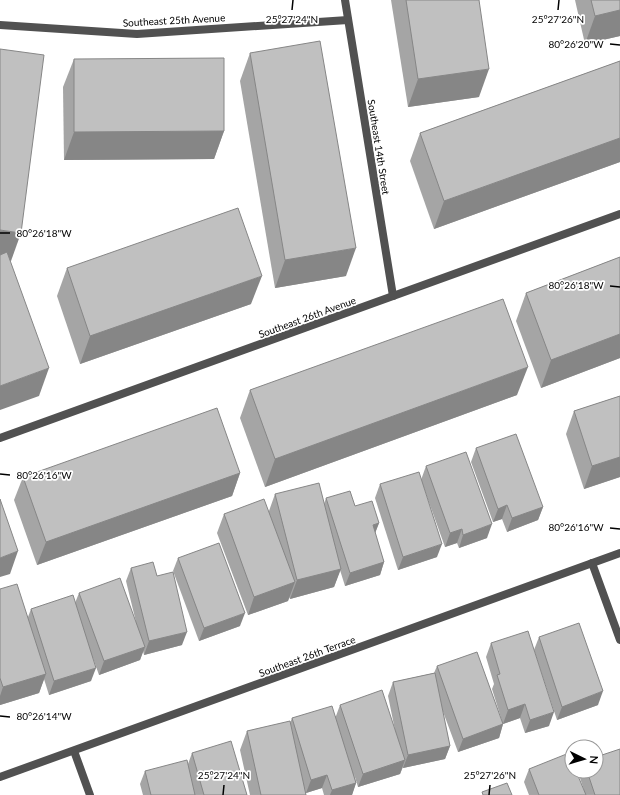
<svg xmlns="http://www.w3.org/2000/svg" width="620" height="795" font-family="Lato,sans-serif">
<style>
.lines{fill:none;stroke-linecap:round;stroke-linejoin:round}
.minor{stroke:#515151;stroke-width:8}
.wall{fill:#a5a5a5}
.shaded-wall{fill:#868686}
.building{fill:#c0c0c0;stroke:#868686}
.ticks{fill:none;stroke:#000;stroke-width:1.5}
.labels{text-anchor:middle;stroke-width:3.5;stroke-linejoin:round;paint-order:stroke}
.street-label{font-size:10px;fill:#000;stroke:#fff}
.ticks-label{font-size:10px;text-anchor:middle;fill:#000;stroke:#fff;stroke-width:3.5;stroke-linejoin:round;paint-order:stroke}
</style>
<rect width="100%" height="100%" fill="#fff"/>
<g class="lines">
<g class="minor">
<polyline points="345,0 393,296"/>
<polyline points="0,25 137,34 348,20"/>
<polyline points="0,438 620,214"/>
<polyline points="592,563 620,640"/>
<polyline points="74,751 90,795"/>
<polyline points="0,777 620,553"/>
</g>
</g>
<g class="wall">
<polygon points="391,0 479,0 479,97 408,107"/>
<polygon points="575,0 620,0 620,36 585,44"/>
<polygon points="250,53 346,276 275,288 240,81"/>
<polygon points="74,59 224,131 214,159 64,160 63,87"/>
<polygon points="620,61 620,162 434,229 410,161 420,133"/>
<polygon points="620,257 620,358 541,388 516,321 526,293"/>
<polygon points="67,268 251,304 80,364 57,296"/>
<polygon points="250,390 517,395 265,487 240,418"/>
<polygon points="620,396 620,477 584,489 566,434 574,411"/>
<polygon points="476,448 543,507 538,520 507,532 502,519 493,522 471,462"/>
<polygon points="426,466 487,538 459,548 457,543 445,547 421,480"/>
<polygon points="240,473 232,496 37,565 14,500 23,477"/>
<polygon points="380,484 437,557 398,570 375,498"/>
<polygon points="275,494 324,504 326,498 355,506 379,523 375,533 384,562 380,575 345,586 340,570 334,587 290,599 289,597 288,601 248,615 217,533 224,514 269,511"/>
<polygon points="178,558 240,626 199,641 173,571"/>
<polygon points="131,568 157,576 182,645 144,655 143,651 140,660 99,675 93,658 91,681 49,695 44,679 39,693 0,705 0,589 28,617 31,609 75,603 79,593 136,622 126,581"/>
<polygon points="539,637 598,705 557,720 534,650"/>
<polygon points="491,643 549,726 525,733 520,718 503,724 499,738 458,752 442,709 450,746 445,759 403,768 403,767 400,774 358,787 354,774 356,783 352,795 324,795 322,788 306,793 305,788 306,795 250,795 240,750 247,731 290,723 292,718 336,716 340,705 395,730 388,696 393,682 434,673 437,666 502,721 492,689 494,684 486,657"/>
<polygon points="192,753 247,795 143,795 140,784 145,771 188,764"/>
<polygon points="529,769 584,790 579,775 580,771 596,771 620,795 529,795 524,782"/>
</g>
<g class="shaded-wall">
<polygon points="620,10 620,36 585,44 595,16"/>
<polygon points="489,69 479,97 408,107 418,79"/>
<polygon points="224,131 214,159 64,160 74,132"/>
<polygon points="620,138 620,162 434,229 444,201"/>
<polygon points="0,230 21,233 11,261 0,259"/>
<polygon points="356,248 346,276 275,288 285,260"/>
<polygon points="262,276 251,304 80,364 90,336"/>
<polygon points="620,334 620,358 541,388 551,360"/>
<polygon points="528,367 517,395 265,487 275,459"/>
<polygon points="49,368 39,396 0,410 0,386"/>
<polygon points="620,457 620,477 584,489 592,466"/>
<polygon points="240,473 232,496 37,565 46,542"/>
<polygon points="507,505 502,519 493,522 498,509"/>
<polygon points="543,507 538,520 507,532 512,518"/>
<polygon points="379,523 374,536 373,525"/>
<polygon points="492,524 487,538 459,548 463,535"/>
<polygon points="462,529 457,543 445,547 450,533"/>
<polygon points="442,544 437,557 398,570 403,557"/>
<polygon points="18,551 10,574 0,577 0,558"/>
<polygon points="384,562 380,575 345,586 350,573"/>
<polygon points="341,569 334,587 290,599 297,580"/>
<polygon points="295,582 288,601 248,615 254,597"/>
<polygon points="245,613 240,626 199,641 204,628"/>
<polygon points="187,632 182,645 144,655 149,641"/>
<polygon points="145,647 140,660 99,675 104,661"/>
<polygon points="96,668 91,681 49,695 54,681"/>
<polygon points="46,674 39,693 0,705 0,696 3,687"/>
<polygon points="603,691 598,705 557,720 562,707"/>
<polygon points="525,704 520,718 503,724 508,710"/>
<polygon points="554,712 549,726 525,733 530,720"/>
<polygon points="503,724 499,738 458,752 463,739"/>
<polygon points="450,746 445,759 403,768 408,755"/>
<polygon points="405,760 400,774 358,787 363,774"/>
<polygon points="327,775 322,788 306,793 311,780"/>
<polygon points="356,783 352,795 330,795 332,790"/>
</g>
<g class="building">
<polygon points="406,0 479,0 489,69 418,79"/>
<polygon points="591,0 620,0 620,10 595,16"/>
<polygon points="320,41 356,248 285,260 250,53"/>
<polygon points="0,49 44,55 21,233 0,230"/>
<polygon points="224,58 224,131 74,132 74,59"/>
<polygon points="620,61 620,138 444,201 420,133"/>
<polygon points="238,208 262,276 90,336 67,268"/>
<polygon points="7,252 49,368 0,386 0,255"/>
<polygon points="620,257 620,334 551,360 526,293"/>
<polygon points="503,299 528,367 275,459 250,390"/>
<polygon points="620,396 620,457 592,466 574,411"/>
<polygon points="217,408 240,473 46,542 23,477"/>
<polygon points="516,434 543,507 512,518 507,505 498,509 476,448"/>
<polygon points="466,452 492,524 463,535 462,529 450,533 426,466"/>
<polygon points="419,472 442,544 403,557 380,484"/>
<polygon points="319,483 341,569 297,580 275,494"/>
<polygon points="350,491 355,506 372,501 379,523 373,525 384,562 350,573 326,498"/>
<polygon points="0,499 18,551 0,558"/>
<polygon points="264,499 295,582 254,597 224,514"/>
<polygon points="219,543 245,613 204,628 178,558"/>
<polygon points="153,562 157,576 173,572 187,632 149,641 131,568"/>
<polygon points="120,578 145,647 104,661 79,593"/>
<polygon points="17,584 46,674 3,687 0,678 0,589"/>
<polygon points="73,595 96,668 54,681 31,609"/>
<polygon points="579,623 603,691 562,707 539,637"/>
<polygon points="528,631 554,712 530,720 525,704 508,710 497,675 500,674 491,643"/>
<polygon points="477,652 503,724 463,739 437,666"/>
<polygon points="435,673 450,746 408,755 393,682"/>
<polygon points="382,690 405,760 363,774 340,705"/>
<polygon points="332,706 356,783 332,790 327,775 311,780 292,718"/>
<polygon points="290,721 306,795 261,795 247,731"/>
<polygon points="231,741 247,795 204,795 192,753"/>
<polygon points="620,749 620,795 595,795 587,771 596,771 596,757"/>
<polygon points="569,753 572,759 572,771 576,771 586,795 539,795 529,769"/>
<polygon points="187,760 195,795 151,795 145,771"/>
<polygon points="507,783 512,795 483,795 482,792"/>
</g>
<path class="ticks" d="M292,10L293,0M558,10L559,0M610,44L620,45M0,233H10M610,286L620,287M0,474L10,475M610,528L620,529M0,716L10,717M223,795L224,785M489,795L490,785"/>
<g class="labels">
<g class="street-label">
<text transform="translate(174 20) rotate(-3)" y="4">Southeast 25th Avenue</text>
<text transform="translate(379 147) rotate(81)" y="4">Southeast 14th Street</text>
<text transform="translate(307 317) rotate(-20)" y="4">Southeast 26th Avenue</text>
<text transform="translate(307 656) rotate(-20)" y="4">Southeast 26th Terrace</text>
</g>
</g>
<g class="ticks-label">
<text x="292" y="23">25°27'24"N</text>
<text x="558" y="23">25°27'26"N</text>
<text x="576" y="48">80°26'20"W</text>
<text x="44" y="237">80°26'18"W</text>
<text x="576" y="289">80°26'18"W</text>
<text x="44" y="479">80°26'16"W</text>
<text x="576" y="531">80°26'16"W</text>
<text x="44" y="720">80°26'14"W</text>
<text x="224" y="779">25°27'24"N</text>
<text x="490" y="779">25°27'26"N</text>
</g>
<g transform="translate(584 759) rotate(95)"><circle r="19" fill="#ffffff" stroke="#999999"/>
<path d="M0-3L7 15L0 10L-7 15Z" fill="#000000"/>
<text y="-6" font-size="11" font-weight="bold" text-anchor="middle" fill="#000000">N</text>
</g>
</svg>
